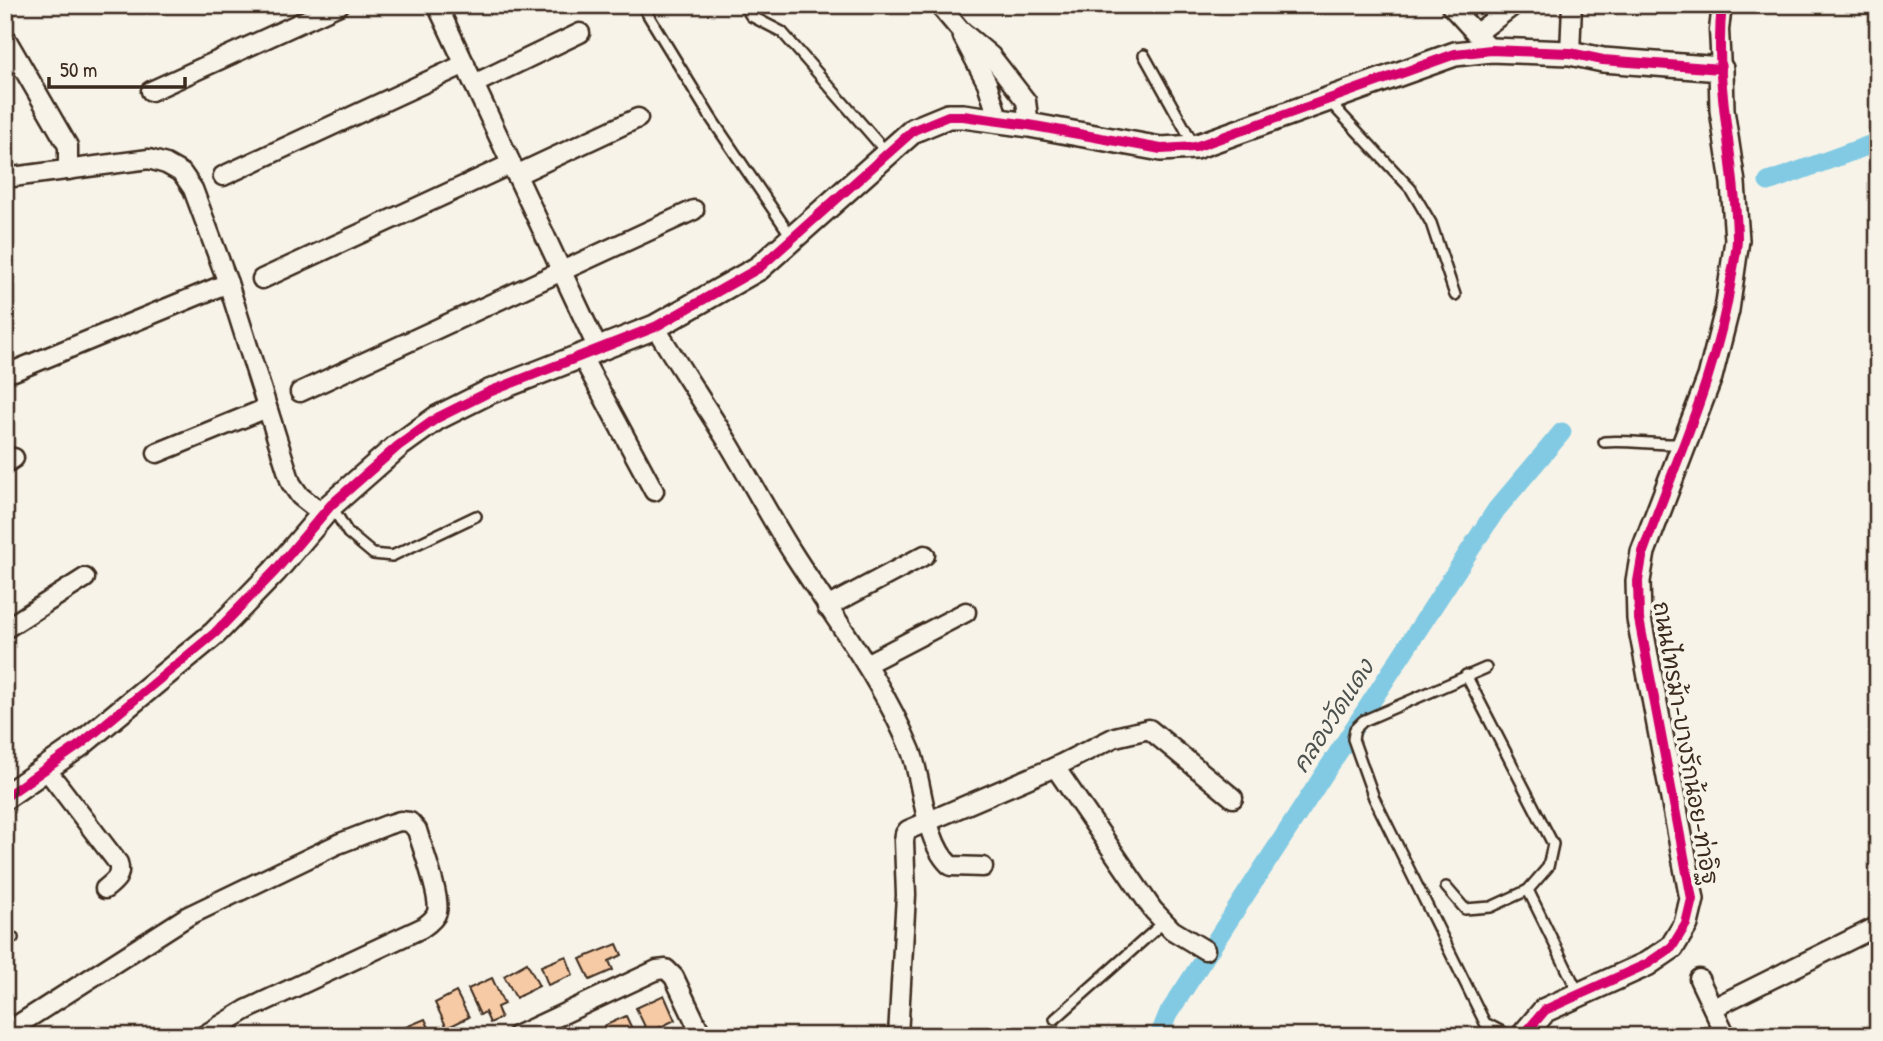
<svg xmlns="http://www.w3.org/2000/svg" width="1883" height="1041" font-family="'Patrick Hand','Playpen Sans Thai',sans-serif">
<style>
.lines{fill:none;stroke-linecap:round;stroke-linejoin:round}
.canal{stroke:#82cae3;stroke-width:19}
.building{fill:#f6caa5;stroke:#3b2a1e;stroke-width:2}
.service-casing{stroke:#3b2a1e;stroke-width:14}
.minor-casing{stroke:#3b2a1e;stroke-width:23}
.tertiary-casing{stroke:#3b2a1e;stroke-width:28}
.service{stroke:#f7f3e8;stroke-width:9}
.minor{stroke:#f7f3e8;stroke-width:18}
.tertiary{stroke:#f7f3e8;stroke-width:23}
.cycleway-casing{stroke:#f7f3e8;stroke-width:15}
.cycleway{stroke:#d6006c;stroke-width:10}
.labels{text-anchor:middle;stroke-width:7;stroke-linejoin:round;paint-order:stroke}
.street-label{font-size:23px;fill:#3b2a1e;stroke:#f7f3e8}
.water-label{font-size:24px;font-style:italic;fill:#4d524f;stroke:#f7f3e8}
</style>
<rect width="100%" height="100%" fill="#f7f3e8"/>
<filter id="ink" filterUnits="userSpaceOnUse"><feTurbulence type="fractalNoise" baseFrequency=".0143" numOctaves="2"/><feDisplacementMap in="SourceGraphic" scale="14" xChannelSelector="R" yChannelSelector="G"/><feConvolveMatrix kernelMatrix="1 2 1 2 8 2 1 2 1" color-interpolation-filters="sRGB"/></filter>
<g filter="url(#ink)">
<g class="lines">
<g class="canal">
<polyline points="1768,182 1878,142"/>
<polyline points="1159,1036 1168,1014 1496,510 1562,432"/>
</g>
</g>
<g class="building">
<polygon points="617,944 622,955 609,961 613,970 590,980 580,959"/>
<polygon points="566,956 573,975 548,985 541,966"/>
<polygon points="527,963 539,986 516,998 504,976"/>
<polygon points="492,978 504,1004 497,1007 501,1018 490,1023 485,1012 480,1015 468,989"/>
<polygon points="456,992 469,1017 447,1028 435,1003"/>
<polygon points="664,995 675,1020 648,1033 636,1008"/>
<polygon points="626,1016 635,1035 608,1036 604,1026"/>
<polygon points="425,1019 433,1036 404,1036 401,1029"/>
</g>
<g class="lines">
<defs>
<g id="service">
<polyline points="642,5 711,118 791,236"/>
<polyline points="744,5 751,16 782,32 887,153"/>
<polyline points="1144,55 1194,145"/>
<polyline points="1328,100 1411,189 1431,223 1455,295"/>
<path d="M1604,442C1630,440 1655,445 1682,444"/>
<polyline points="331,505 348,533 373,554 392,556 476,516"/>
<polyline points="1486,668 1363,721 1355,729 1353,739 1374,798 1485,1023 1510,1036"/>
<polyline points="1466,675 1553,844 1548,867 1528,890 1579,994"/>
<polyline points="1446,887 1465,909 1491,907 1528,890"/>
<polyline points="5,933 13,938"/>
<polyline points="1055,1019 1164,922"/>
</g>
<g id="minor">
<polyline points="437,5 599,351"/>
<polyline points="939,5 960,30 991,56 1026,101 1029,125"/>
<polyline points="1450,5 1491,50"/>
<polyline points="1477,33 1514,5"/>
<polyline points="5,37 68,146 68,170"/>
<polyline points="963,37 987,83 999,121"/>
<polyline points="1570,53 1572,5"/>
<polyline points="1721,69 1719,30 1722,5"/>
<polyline points="474,84 580,33"/>
<polyline points="151,91 339,5"/>
<polyline points="516,175 638,118"/>
<polyline points="223,176 465,64"/>
<polyline points="5,178 149,159 166,164 182,173 193,189 228,283 291,483 300,496 324,515"/>
<polyline points="262,279 511,164"/>
<path d="M655,327C679,366 705,405 729,444C751,481 771,519 794,555C835,619 882,680 911,751C923,782 924,843 951,866L983,867"/>
<polyline points="582,357 654,491"/>
<polyline points="14,371 228,283"/>
<polyline points="300,392 694,210"/>
<polyline points="157,453 267,408"/>
<polyline points="5,464 14,458"/>
<polyline points="827,607 925,555"/>
<polyline points="5,629 85,578"/>
<polyline points="866,664 966,612"/>
<polyline points="1055,767 1153,910 1172,930 1205,950"/>
<path d="M46,769L118,863C122,876 115,881 105,889"/>
<polyline points="1699,979 1726,1036"/>
<polyline points="1713,1008 1878,926"/>
<path d="M5,1033L188,916L338,844L387,825L400,821L410,822L417,830C422,847 441,897 437,912C435,919 428,924 422,928L246,1010L203,1036"/>
<polyline points="516,1036 657,970 666,969 674,977 702,1036"/>
<polyline points="898,1036 906,895 904,841 905,834 908,830 1055,767 1115,737 1149,729 1233,798"/>
</g>
<polyline id="tertiary" points="5,797 81,744 215,633 275,571 331,505 398,446 437,418 489,392 655,327 759,268 914,130 948,116 963,116 1029,125 1161,149 1195,147 1455,54 1491,50 1570,53 1603,60 1721,69 1722,110 1733,183 1737,240 1727,310 1710,377 1643,552 1638,581 1639,619 1692,899 1686,924 1672,947 1647,964 1545,1010 1523,1036"/>
</defs>
<use href="#service" class="service-casing"/>
<use href="#minor" class="minor-casing"/>
<use href="#tertiary" class="tertiary-casing"/>
<use href="#service" class="service"/>
<use href="#minor" class="minor"/>
<use href="#tertiary" class="tertiary"/>
<defs>
<g id="cycleway">
<polyline points="5,797 81,744 215,633 275,571 331,505 398,446 437,418 489,392 655,327 759,268 914,130 948,116 963,116 1029,125 1161,149 1195,147 1455,54 1491,50 1570,53 1603,60 1721,69"/>
<path d="M1523,1036L1545,1010L1647,964L1672,947L1686,924L1692,899L1639,619L1638,581L1643,552C1675,462 1717,375 1731,280C1733,266 1737,252 1737,238C1736,160 1713,84 1722,5"/>
</g>
</defs>
<use href="#cycleway" class="cycleway-casing"/>
<use href="#cycleway" class="cycleway"/>
</g>
</g>
<g class="labels">
<g class="street-label">
<text transform="translate(1686 743) rotate(80)" y="8">ถนนไทรม้า-บางรักน้อย-ท่าอิฐ</text>
</g>
<g class="water-label">
<text transform="translate(1333 716) rotate(-57)" y="8">คลองวัดแดง</text>
</g>
</g>
<rect width="1883" height="1041" fill="none" stroke="#f7f3e8" stroke-width="28"/>
<rect x="14" y="14" width="1855" height="1013" fill="none" stroke="#3b2a1e" stroke-width="2.5" filter="url(#ink)"/>
<path d="M49 77v10h136v-10" fill="none" stroke="#3b2a1e" stroke-width="3.5"/>
<text x="60" y="77" font-size="21" fill="#3b2a1e" stroke="#f7f3e8" stroke-width="5" paint-order="stroke">50 m</text>
</svg>
